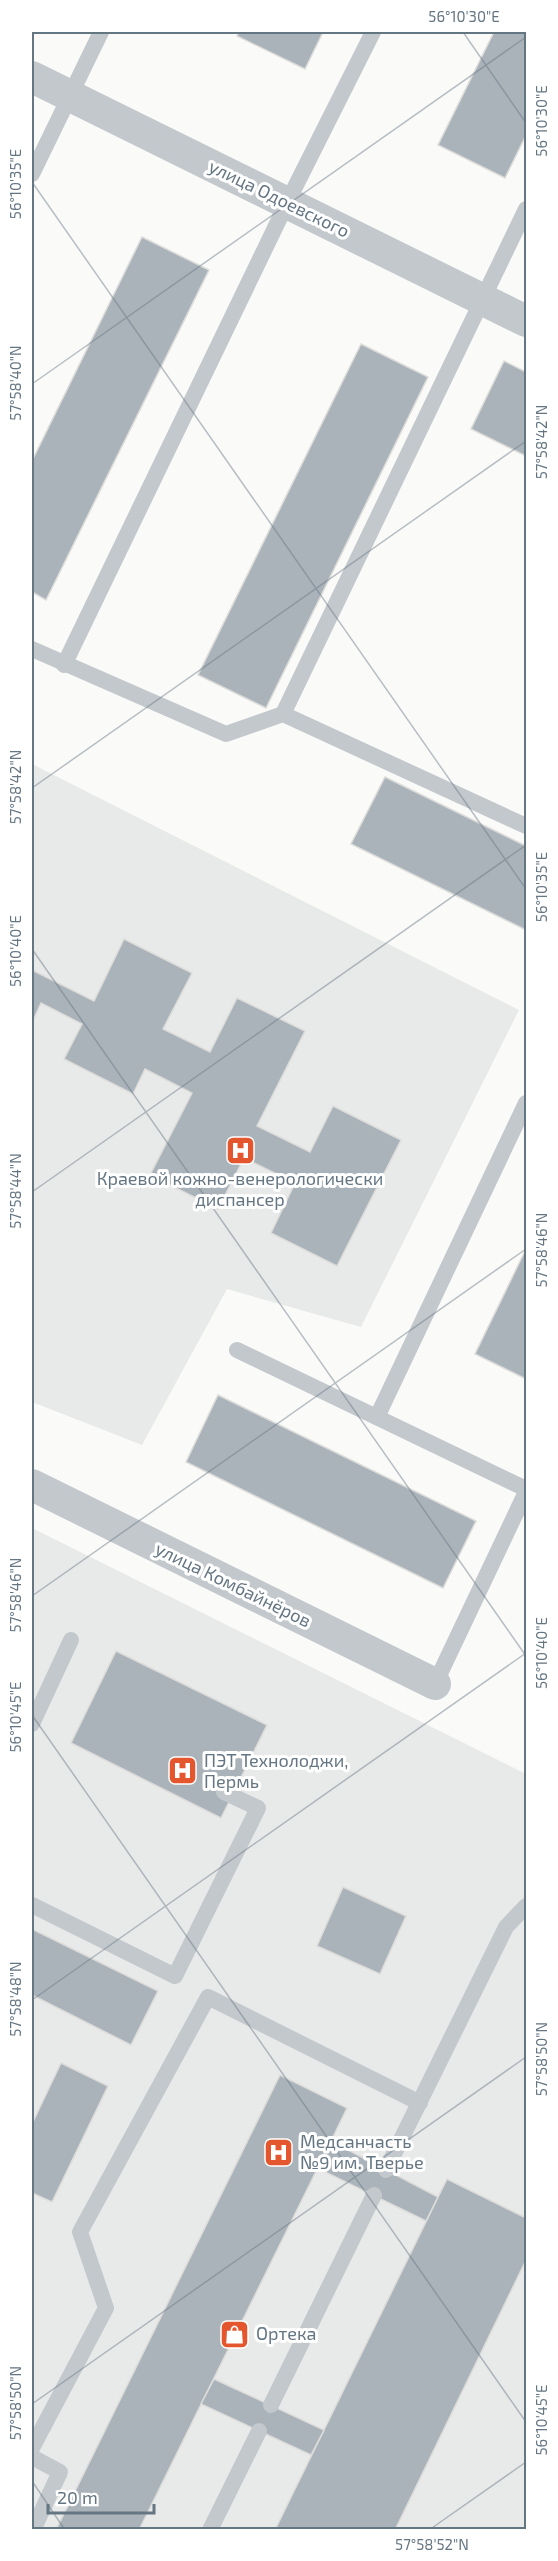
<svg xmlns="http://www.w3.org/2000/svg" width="558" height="2561" font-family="'Exo 2',sans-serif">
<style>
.built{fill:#e8e9e9}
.building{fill:#aab3b9;stroke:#dcdcda;stroke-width:1.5}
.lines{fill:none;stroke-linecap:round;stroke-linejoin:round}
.lane{stroke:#c3c8cc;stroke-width:16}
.street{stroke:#c3c8cc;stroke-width:32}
.ticks{fill:none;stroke:#657683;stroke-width:1.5;stroke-opacity:0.45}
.labels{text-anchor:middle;stroke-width:6;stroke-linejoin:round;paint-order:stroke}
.street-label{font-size:18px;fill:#657683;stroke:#fff}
.poi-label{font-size:18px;fill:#657683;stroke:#fff;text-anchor:start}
.neatline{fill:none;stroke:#657683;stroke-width:2}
.ticks-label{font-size:15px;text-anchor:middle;fill:#657683}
</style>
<rect width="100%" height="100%" fill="#fafaf8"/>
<g class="built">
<polygon points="32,764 519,1010 361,1327 227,1289 142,1445 32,1402"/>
<polygon points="32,1528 526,1774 526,2529 32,2529"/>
</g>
<g class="building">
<polygon points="239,32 323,32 305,69 237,36"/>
<polygon points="494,32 526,32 526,135 505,178 438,145"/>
<polygon points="142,237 209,270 46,600 32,592 32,461"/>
<polygon points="361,344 428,377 266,708 198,675"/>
<polygon points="504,361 526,372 526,456 471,429"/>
<polygon points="385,777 526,846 526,930 351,844"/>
<polygon points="124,939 192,973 163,1029 210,1052 237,998 305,1031 257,1126 310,1152 333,1106 401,1140 337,1266 271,1233 295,1183 244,1158 218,1209 150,1175 192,1093 145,1069 133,1094 64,1059 82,1024 41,1003 32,1023 32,970 94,1001"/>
<polygon points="526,1249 526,1379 475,1354"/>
<polygon points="218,1395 476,1521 443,1588 186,1462"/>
<polygon points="116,1651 267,1725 221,1818 71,1743"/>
<polygon points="343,1887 406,1916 380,1974 317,1946"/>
<polygon points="32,1929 158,1991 131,2045 32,1995"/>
<polygon points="61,2063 108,2086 52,2202 32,2193 32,2124"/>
<polygon points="280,2075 347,2108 331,2141 139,2530 56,2530"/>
<polygon points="331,2141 438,2197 426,2221 317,2168"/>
<polygon points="447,2179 526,2218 526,2260 395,2530 275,2530"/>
<polygon points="214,2379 324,2430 311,2455 201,2404"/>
</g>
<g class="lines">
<g class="lane">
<polyline points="32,174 101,32"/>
<polyline points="32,649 226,734 283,714 526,826"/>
<polyline points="64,665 287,203 373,32"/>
<polyline points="283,714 526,209"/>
<polyline points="237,1350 526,1489"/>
<polyline points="377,1417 526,1103"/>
<polyline points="435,1684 526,1492"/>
<polyline points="32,1724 71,1640"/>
<polyline points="32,1905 175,1976 258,1808 224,1792"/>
<polyline points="386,2170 506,1927 526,1906"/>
<polyline points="271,2405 374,2195"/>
<polyline points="32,2448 106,2308 80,2232 208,1997 420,2103"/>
<polyline points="32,2457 60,2472 33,2530"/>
<polyline points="210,2530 259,2431"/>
</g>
<g class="street">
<polyline points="32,77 526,321"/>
<polyline points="32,1485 435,1684"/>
</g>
</g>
<path class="ticks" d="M463,32L526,123M32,182L526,889M32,384L526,37M32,788L526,441M32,949L526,1656M32,1192L526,845M32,1596L526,1249M32,1715L526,2422M32,2000L526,1653M32,2404L526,2057M32,2481L65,2530M429,2530L526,2462"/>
<defs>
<symbol id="hospital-square" viewBox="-11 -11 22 22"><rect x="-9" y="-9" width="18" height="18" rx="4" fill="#e4572e" stroke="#fff"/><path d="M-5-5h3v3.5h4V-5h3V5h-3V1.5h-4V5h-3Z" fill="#fff"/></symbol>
<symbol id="shop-square" viewBox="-11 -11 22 22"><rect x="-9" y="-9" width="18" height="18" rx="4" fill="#e4572e" stroke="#fff"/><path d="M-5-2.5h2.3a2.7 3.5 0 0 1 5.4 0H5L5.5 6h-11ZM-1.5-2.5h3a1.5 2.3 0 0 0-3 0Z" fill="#fff"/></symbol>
</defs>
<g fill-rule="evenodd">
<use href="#hospital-square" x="224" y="1134" width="33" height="33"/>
<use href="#hospital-square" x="166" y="1754" width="33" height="33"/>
<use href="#hospital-square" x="262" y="2136" width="33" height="33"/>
<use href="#shop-square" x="218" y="2318" width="33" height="33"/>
</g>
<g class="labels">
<g class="street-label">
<text transform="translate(279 199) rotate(26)" y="6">улица Одоевского</text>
<text transform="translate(233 1585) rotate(26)" y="6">улица Комбайнёров</text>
</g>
<g class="poi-label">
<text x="240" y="1185" text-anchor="middle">Краевой кожно-венерологически<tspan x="240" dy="21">диспансер</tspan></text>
<text x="204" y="1767">ПЭТ Технолоджи,<tspan x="204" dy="21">Пермь</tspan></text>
<text x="300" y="2148">Медсанчасть<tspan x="300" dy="21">№9 им. Тверье</tspan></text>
<text x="256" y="2340">Ортека</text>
</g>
</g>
<rect width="558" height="2561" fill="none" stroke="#ffffff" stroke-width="66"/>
<path d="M48 2504v9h106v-9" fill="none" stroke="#657683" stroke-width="3"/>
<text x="57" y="2504" font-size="18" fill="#657683" stroke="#ffffff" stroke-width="4.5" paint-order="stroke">20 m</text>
<rect x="33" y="33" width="492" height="2495" class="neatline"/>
<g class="ticks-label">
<text x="464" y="22">56°10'30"E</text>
<text transform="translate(542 121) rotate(-90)" y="5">56°10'30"E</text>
<text transform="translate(16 184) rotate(-90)" y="5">56°10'35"E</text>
<text transform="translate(16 383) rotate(-90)" y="5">57°58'40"N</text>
<text transform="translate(542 442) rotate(-90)" y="5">57°58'42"N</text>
<text transform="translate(16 787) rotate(-90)" y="5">57°58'42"N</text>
<text transform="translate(542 887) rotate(-90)" y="5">56°10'35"E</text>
<text transform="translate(16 951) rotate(-90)" y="5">56°10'40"E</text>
<text transform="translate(16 1191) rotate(-90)" y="5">57°58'44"N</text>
<text transform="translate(542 1250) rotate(-90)" y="5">57°58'46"N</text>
<text transform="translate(16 1595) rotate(-90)" y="5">57°58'46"N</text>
<text transform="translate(542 1653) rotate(-90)" y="5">56°10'40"E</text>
<text transform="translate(16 1717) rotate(-90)" y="5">56°10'45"E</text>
<text transform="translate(16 1999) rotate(-90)" y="5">57°58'48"N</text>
<text transform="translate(542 2059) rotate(-90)" y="5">57°58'50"N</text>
<text transform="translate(16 2403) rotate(-90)" y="5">57°58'50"N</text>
<text transform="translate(542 2420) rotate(-90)" y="5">56°10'45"E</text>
<text x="432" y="2550">57°58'52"N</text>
</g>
</svg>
